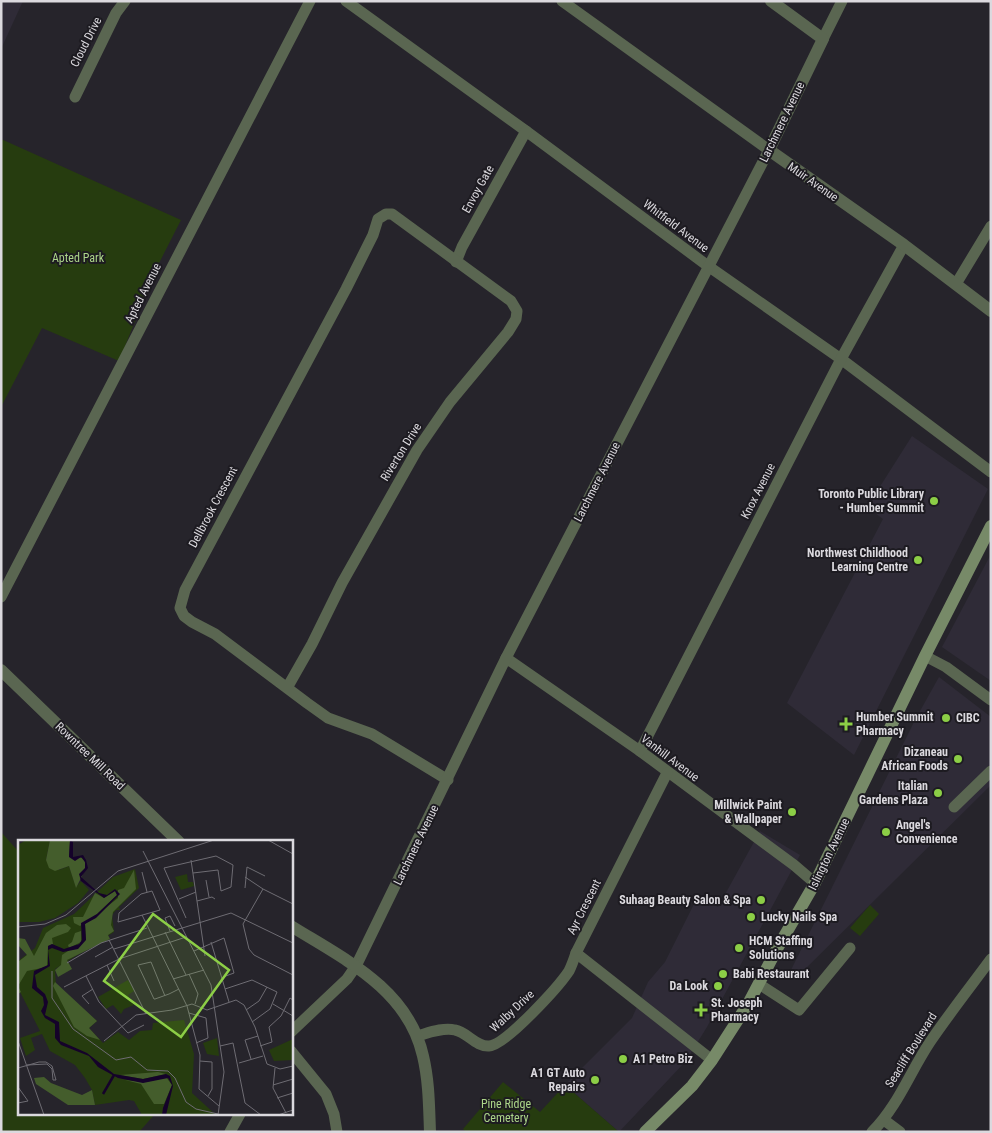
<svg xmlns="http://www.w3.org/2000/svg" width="992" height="1133" font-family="'Roboto Condensed',sans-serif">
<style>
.built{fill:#2f2b37}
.green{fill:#263c0f}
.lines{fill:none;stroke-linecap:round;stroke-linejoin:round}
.minor{stroke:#5a6651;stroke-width:11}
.tertiary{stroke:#5a6651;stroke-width:12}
.secondary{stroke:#778a68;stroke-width:12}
.poi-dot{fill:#8cce46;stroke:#1d1b21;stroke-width:2}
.labels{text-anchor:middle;stroke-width:4;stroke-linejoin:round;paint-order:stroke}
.street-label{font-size:12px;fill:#dbd9de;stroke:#1d1b21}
.park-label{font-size:12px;fill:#acd589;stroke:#1d1b21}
.poi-label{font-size:12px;font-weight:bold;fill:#dbd9de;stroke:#1d1b21;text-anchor:end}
.inset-river{fill:none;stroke:#15022a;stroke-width:2.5}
.inset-road{fill:none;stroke:#6e6c73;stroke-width:1}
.view{fill:#8cce46;fill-opacity:0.15;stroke:#8cce46;stroke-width:2.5}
.inset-edge{fill:none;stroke:#dbd9de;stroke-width:2.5}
</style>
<rect width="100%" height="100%" fill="#26242b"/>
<g class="built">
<polygon points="1,1 23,1 1,49"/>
<polygon points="912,436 988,489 854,755 787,703 883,519 867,507"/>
<polygon points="991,554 991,681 942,647"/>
<polygon points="939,677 991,717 991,785 794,980 789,974 915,720"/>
<polygon points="760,831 800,855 707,1027 686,1061 619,1132 565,1085 632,1018 648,982 665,962 698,896 718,907"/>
</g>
<g class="green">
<polygon points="1,139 181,220 156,269 119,361 42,328 1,407"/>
<polygon points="1,832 19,852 19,1114 155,1114 139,1132 1,1132"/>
<polygon points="870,905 879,914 860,936 850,928"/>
<polygon points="503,1082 540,1112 565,1085 619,1132 466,1132 463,1129"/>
</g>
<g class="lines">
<g class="minor">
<polyline points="346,1 526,131 708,266 841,359 991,472"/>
<polyline points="823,39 842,1"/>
<polyline points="75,97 116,13 125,1"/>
<polyline points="456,262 462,247 526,131"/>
<polyline points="956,284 991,226"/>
<polyline points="1,597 310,1"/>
<polyline points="925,656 946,667 991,700"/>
<polyline points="506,658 640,751 794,865 815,883"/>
<polyline points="287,688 312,644 342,583 417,450 450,402 508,332 516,319 517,311 511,301 392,214 386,214 378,219 373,235 346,289 185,590 180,608 184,616 192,622 215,634 307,703 328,718 372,734 448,780"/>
<polyline points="640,751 841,359 904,245"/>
<polyline points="954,807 991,771"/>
<polyline points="576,953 712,1060"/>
<polyline points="759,984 799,1010 850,948"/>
<polyline points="291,1032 347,979 356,966 506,658 769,150 562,1"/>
<path d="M417,1036C428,1033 443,1027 455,1030C467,1032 476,1047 489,1046C506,1045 559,986 569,971C572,965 574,959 576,953L667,773"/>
<polyline points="291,1051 326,1094 334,1114 337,1132"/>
<polyline points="884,1120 900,1132"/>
<polyline points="230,1132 240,1114"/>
<path d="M872,1132C898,1106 910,1072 930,1042C949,1014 971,986 991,959"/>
</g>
<g class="tertiary">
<polyline points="771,1 823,39 769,150 904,245 991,311"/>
<polyline points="1,670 179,842"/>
<path d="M291,926C344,959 408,989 423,1056C429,1081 429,1106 430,1132"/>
</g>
<polyline class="secondary" points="645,1132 692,1086 712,1060 748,1004 778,947 815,883 925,656 991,526"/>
</g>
<g class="poi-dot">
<circle cx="934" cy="501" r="5"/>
<circle cx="918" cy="560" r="5"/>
<circle cx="946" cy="718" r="5"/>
<path d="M843.5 716.5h5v5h5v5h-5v5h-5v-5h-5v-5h5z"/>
<circle cx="958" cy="759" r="5"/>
<circle cx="938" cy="793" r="5"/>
<circle cx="792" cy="812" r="5"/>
<circle cx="886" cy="832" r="5"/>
<circle cx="761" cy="900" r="5"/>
<circle cx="751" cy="917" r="5"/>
<circle cx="739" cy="948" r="5"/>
<circle cx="723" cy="974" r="5"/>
<circle cx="718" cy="986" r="5"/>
<path d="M698.5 1002.5h5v5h5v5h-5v5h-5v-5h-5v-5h5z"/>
<circle cx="623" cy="1059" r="5"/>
<circle cx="595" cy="1080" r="5"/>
</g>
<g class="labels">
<g class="street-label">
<text transform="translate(86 42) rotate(-63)" y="4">Cloud Drive</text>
<text transform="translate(782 122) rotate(-64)" y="4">Larchmere Avenue</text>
<text transform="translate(813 182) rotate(35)" y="4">Muir Avenue</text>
<text transform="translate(478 189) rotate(-61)" y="4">Envoy Gate</text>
<text transform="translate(676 226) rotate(37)" y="4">Whitfield Avenue</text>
<text transform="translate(143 293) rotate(-63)" y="4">Apted Avenue</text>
<text transform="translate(401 452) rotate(-58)" y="4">Riverton Drive</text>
<text transform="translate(597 482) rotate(-63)" y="4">Larchmere Avenue</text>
<text transform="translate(758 491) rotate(-63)" y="4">Knox Avenue</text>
<text transform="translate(213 507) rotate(-62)" y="4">Dellbrook Crescent</text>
<text transform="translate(90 756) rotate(44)" y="4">Rowntree Mill Road</text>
<text transform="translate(670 758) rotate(37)" y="4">Vanhill Avenue</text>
<text transform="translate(416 845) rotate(-64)" y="4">Larchmere Avenue</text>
<text transform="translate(829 854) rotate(-64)" y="4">Islington Avenue</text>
<text transform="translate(584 907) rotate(-63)" y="4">Ayr Crescent</text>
<text transform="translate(512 1011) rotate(-43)" y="4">Walby Drive</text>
<text transform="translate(911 1050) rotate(-58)" y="4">Seacliff Boulevard</text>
</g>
<g class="park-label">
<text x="78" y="262">Apted Park</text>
<text x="506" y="1108">Pine Ridge<tspan x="506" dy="14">Cemetery</tspan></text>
</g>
<g class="poi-label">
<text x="924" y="498">Toronto Public Library<tspan x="924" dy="14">- Humber Summit</tspan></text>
<text x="908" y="557">Northwest Childhood<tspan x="908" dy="14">Learning Centre</tspan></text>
<text x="856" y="721" text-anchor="start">Humber Summit<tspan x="856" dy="14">Pharmacy</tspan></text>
<text x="956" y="722" text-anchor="start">CIBC</text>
<text x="948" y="756">Dizaneau<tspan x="948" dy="14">African Foods</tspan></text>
<text x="928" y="790">Italian<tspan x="928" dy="14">Gardens Plaza</tspan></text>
<text x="782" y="809">Millwick Paint<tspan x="782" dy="14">&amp; Wallpaper</tspan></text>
<text x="896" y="829" text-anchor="start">Angel's<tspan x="896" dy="14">Convenience</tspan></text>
<text x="751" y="904">Suhaag Beauty Salon &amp; Spa</text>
<text x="761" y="921" text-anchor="start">Lucky Nails Spa</text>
<text x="749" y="945" text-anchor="start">HCM Staffing<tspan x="749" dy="14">Solutions</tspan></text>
<text x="733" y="978" text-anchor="start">Babi Restaurant</text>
<text x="708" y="990">Da Look</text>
<text x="711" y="1007" text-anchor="start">St. Joseph<tspan x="711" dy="14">Pharmacy</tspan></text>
<text x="633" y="1063" text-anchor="start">A1 Petro Biz</text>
<text x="585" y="1077">A1 GT Auto<tspan x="585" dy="14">Repairs</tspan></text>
</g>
</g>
<g transform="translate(18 840)">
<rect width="275" height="275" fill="#26242b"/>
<path d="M8,0H32L28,20L41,30L51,26L58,47L63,41L71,50L60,63L37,78L21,82H0V5ZM117,29L121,48L101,67L102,70H98L94,75L96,92L37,129L38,146L79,181L71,188L85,203L100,192L111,200L122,191L134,190L135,183L166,180L176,214L174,253L198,275H124L116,261L111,260L77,265L74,250L67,238L57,225L32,211L24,194L13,198L17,210L8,216L2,198L22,191L0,148V121L17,108L25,88L56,74L95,37ZM169,34L170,42H175L176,46L163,50L157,37ZM110,140L116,151L110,155L116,165L106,169L103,174L95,165L88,169L80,157ZM199,198L201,216L189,214L185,203ZM275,199V220L256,221L251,210Z" fill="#263c0f"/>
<path d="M32,0H52L51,17L66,18L68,28L58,48L51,26L37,31L31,28L28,20ZM116,30L118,49L95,72L93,85L96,91L90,95L92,99L49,120L54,129L40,137L37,130L43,125L44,115L68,99L67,84L100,58V50L106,48ZM97,51L99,55L79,74L62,86L56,83L55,77H65L77,53L86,58ZM48,84L53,88L50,92L34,98L35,104L30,106L29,127L9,131L0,146L3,152L0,154V122L9,115L0,105V98L7,99L16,116L28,93L39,85ZM63,91V102L51,108L50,105L54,102L57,93ZM37,142L79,181L71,188L82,200L69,196L56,187L35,146ZM140,232L148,234L125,239L102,235ZM26,237L33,243L64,255L74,250L77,265H50L18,244L16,238ZM148,237L154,245L146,264H136L123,244L107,240L128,242Z" fill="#445d2c"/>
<path d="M52,0L55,2V17L65,15L68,20L70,28L63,37L81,53L89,55L97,49L102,54L78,78L67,84L68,100L60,109L45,112L34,108L30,110L32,126L17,135L19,147L27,154L30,162L27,175L41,182L42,201L69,213L96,234L125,239L148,234L152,236L155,246L148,275H144L145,268L154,245L150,238L125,243L100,238L80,227L71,216L43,205L37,198V184L27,178L23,171L26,165L25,157L14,148L16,131L30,125V106L34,104L46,109L61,104L64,100L63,83L79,74L99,55L97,51L86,58L63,41L61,34L67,28V22L63,17L57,21L51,17Z" fill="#15022a"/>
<path class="inset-river" d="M85,254L96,235"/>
<path class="inset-road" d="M250,0L275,14M125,11L193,145L206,232L200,275M173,20L187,116M124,32L129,52M227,37L245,49M188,40L191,57M227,48L229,27L247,36M245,49L225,84L231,109L236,115L275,135M245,49L275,64M134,51L142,70L100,82L101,73L123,54ZM161,59L178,52M179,61L194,57L197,59M124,75L169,166L182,215L181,249L201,266M168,78L146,28L198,16L215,25L213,47L203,51L200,30L175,33M0,87L27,84L48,75L100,31L196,0M152,91L147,78L152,76L157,86M147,92L168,135M91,100L128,174M193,102L211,162M96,109L213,73L275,103M176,111L206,98L216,133L205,137M77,117L95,107M49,123L83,103L129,88M89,125L96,141M34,131V158L55,189L98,220L113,217L129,230L150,231L157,238L168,262L178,269L200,274M171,134L180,154L177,164M68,136L81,162L110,193L126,185M155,139L186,130M46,147L101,119L168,97M207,149L234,140L259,152L252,169L234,182M147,156L133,122L120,125L136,159H137L151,154L161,149M71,164L64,156L75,149M255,164L275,176M228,170L241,161L249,147M171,173L188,178L190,198L178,203M0,201L26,275M86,201L118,175L154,170L174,164L189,170L218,160L226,165L237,187L249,224L262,229L275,226M202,206L215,203L227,263L243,275M242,206L254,202L251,187L263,176L272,158L275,160M233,219L227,200L240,196M182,221L194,222V249L190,256M221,223L245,216M0,228L21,222H28L34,226L38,240H35L34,229L29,224L9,225M257,228L255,248L268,273M255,245L275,239M0,247L10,261L0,263M259,258L275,253M260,275L275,270"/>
<path class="view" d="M135,74L211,130L163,197L86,141Z"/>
<rect width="275" height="275" class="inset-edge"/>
</g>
<rect width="992" height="1133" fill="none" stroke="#dbd9de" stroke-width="5"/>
</svg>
